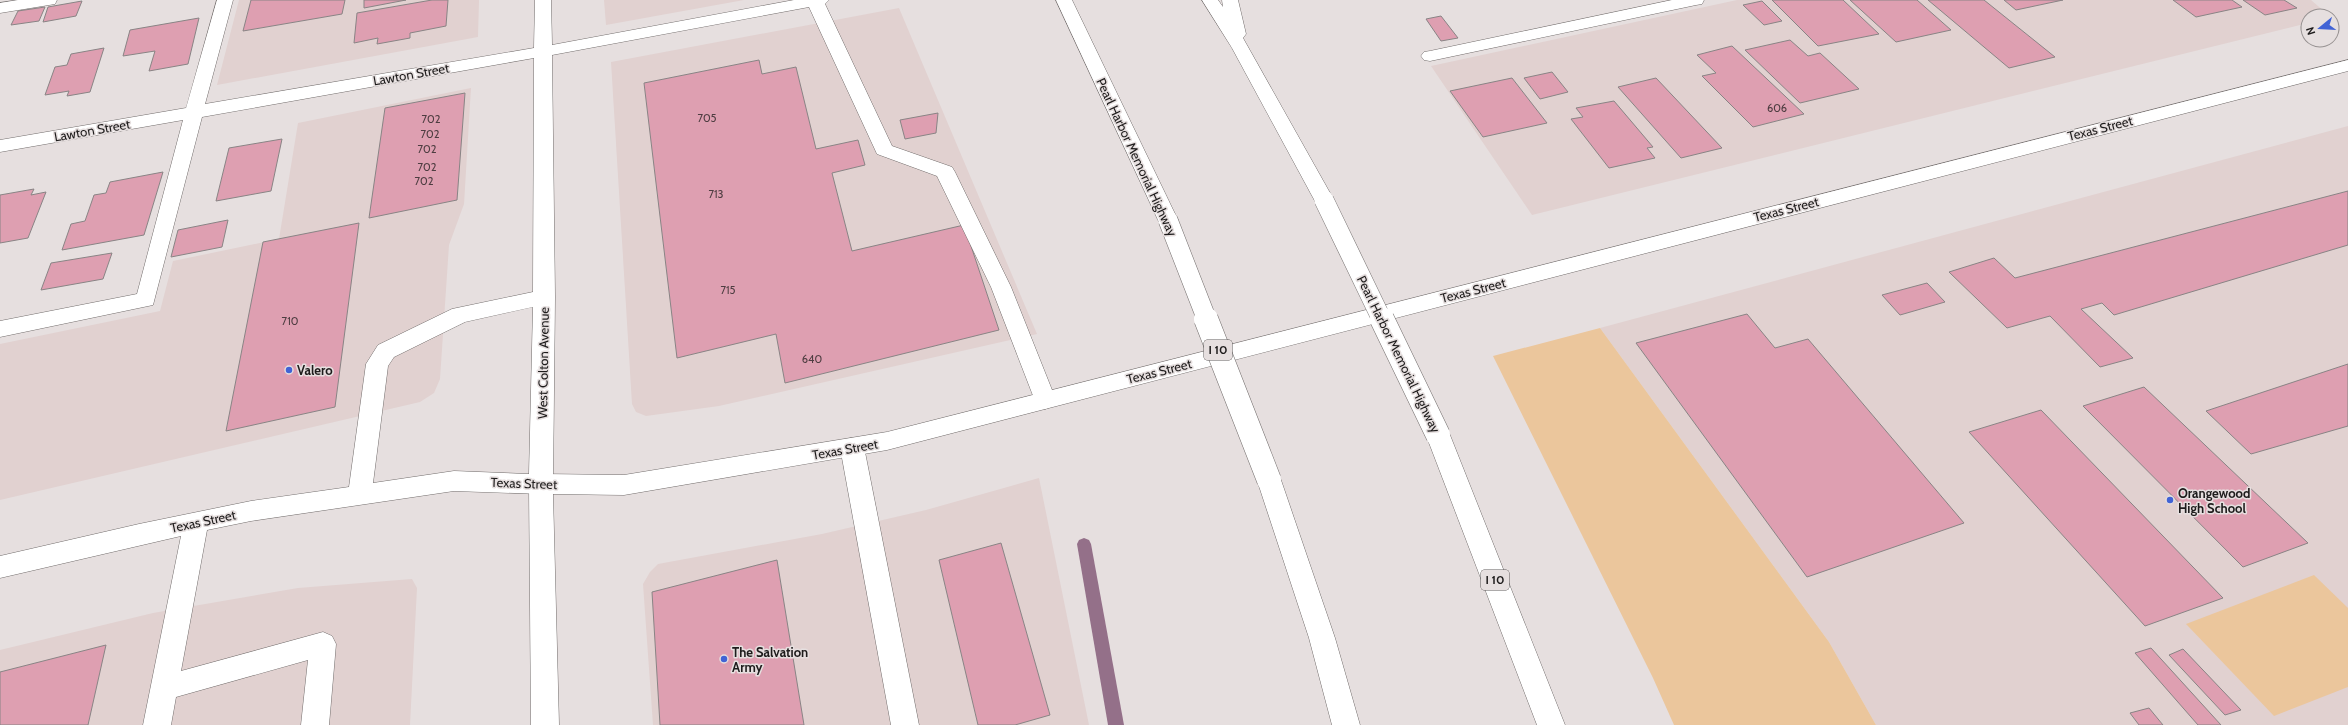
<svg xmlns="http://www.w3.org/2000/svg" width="2348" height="725" font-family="Cabin,sans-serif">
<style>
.built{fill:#e1d1d0}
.green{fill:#ebc69c}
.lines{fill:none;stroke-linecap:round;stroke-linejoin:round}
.stream{fill:#947089;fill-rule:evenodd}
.building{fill:#de9fb1;stroke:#898485}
.minor-casing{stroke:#726d6c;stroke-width:1}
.major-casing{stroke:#726d6c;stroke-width:1}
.highway-casing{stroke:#726d6c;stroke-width:1}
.minor{fill:#fff;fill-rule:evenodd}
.major{fill:#fff;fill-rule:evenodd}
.highway{fill:#fff;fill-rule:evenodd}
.highway-bridge-far1-casing{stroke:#726d6c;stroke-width:20;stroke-linecap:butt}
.highway-bridge-casing{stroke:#726d6c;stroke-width:25;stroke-linecap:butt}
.highway-bridge-far1{stroke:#fff;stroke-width:19}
.highway-bridge{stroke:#fff;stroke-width:24}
.poi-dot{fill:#4163d5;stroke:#e6dfdf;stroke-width:1.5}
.labels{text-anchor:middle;stroke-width:3;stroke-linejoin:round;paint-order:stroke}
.number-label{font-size:11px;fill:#4e3d41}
.shield{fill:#e6dfdf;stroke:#5a5656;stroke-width:1}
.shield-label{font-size:12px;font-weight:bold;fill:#1e1c1c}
.street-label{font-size:13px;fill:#1e1c1c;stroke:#e6dfdf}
.poi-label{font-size:13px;font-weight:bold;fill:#1e1c1c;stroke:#e6dfdf;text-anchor:start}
</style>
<rect width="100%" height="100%" fill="#e6dfdf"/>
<g class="built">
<polygon points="239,0 479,0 478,37 217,85"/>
<polygon points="604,0 744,0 606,25"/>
<polygon points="1737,0 2311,0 2326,13 2324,16 2308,16 2308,23 1532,215 1431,66"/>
<polygon points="899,8 1037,334 719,406 646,416 636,412 632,404 611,62"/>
<polygon points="471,88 464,204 449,245 440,379 434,393 420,402 0,500 0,344 160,311 173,261 279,239 298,123"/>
<polygon points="2348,126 2348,725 1876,725 1829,642 1600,328"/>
<polygon points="1039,478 1089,725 653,725 643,584 650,572 658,564 822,534 926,510"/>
<polygon points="412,579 417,588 410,725 0,725 0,650 153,613 298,588"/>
</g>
<g class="green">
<polygon points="1600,328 1829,642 1876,725 1674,725 1653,678 1493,356"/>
<polygon points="2314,575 2348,608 2348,687 2274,716 2186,624"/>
</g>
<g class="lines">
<polygon class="stream" points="1084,538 1089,540 1091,544 1124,725 1108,725 1077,544 1079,540"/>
</g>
<g class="building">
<polygon points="251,0 345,0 342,14 243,31"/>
<polygon points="364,0 406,0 364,8"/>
<polygon points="432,0 448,0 446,26 410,33 410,38 377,44 378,38 354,43 357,13"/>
<polygon points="1772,0 1843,0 1879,34 1818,46"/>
<polygon points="1850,0 1917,0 1951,30 1896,42"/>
<polygon points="1928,0 1984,0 2055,57 2009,68"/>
<polygon points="2004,0 2063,0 2016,10"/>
<polygon points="2173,0 2232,0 2242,7 2196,17"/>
<polygon points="2243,0 2284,0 2297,8 2265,15"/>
<polygon points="82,1 76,16 43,22 48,7"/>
<polygon points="1762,1 1782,21 1764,25 1743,5"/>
<polygon points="45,7 39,21 11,25 18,11"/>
<polygon points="1441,16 1458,38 1441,41 1426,19"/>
<polygon points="199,18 188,64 149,71 155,51 123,56 130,30"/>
<polygon points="1790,40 1808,56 1820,53 1859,89 1800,103 1745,50"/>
<polygon points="1732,46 1804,114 1753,127 1702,76 1716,73 1697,55"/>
<polygon points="104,48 90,92 67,96 69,91 45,95 55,67 67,65 71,54"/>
<polygon points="759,60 762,74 796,67 816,149 858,140 865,165 832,173 852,251 964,225 999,330 785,383 776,334 677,358 644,83"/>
<polygon points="1552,72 1568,92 1540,99 1524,78"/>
<polygon points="1512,78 1547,123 1483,137 1450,91"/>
<polygon points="1656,78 1722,148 1681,158 1618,87"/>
<polygon points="465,93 457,200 369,218 385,108"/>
<polygon points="1614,101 1653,147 1647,148 1655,158 1609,168 1571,119 1583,117 1576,108"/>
<polygon points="938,113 936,133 905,139 900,120"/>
<polygon points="282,139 271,191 216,201 229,148"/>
<polygon points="163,172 144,235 62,250 71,224 85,221 94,195 106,193 110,182"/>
<polygon points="34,189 31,195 46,192 28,238 0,243 0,195"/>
<polygon points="2348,191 2348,245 2114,315 2102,303 2081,309 2133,358 2100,367 2050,316 2007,328 1949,272 1994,258 2015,278"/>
<polygon points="228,220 222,247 171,257 178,230"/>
<polygon points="359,223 335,407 226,431 263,242"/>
<polygon points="112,253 103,279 41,290 51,263"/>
<polygon points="1927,283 1945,302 1900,315 1882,295"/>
<polygon points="1747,314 1775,348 1808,339 1964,523 1807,577 1636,343"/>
<polygon points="2348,364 2348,426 2251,454 2206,411"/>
<polygon points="2144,387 2308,543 2243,567 2083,406"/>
<polygon points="2041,410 2223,598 2145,626 1969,432"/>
<polygon points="1001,543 1050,715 1015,725 978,725 939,560"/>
<polygon points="777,560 804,725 660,725 652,592"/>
<polygon points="106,645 88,725 0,725 0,672"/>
<polygon points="2151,648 2221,725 2198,725 2135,653"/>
<polygon points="2183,649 2241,710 2225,715 2169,655"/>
<polygon points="2149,708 2163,725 2139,725 2130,713"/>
</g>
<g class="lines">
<defs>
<g id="minor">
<polygon points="18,0 57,0 55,4 49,5 0,13 0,3"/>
<path d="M217,0H233L205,104L534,48L535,0H551L552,45L794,0H829L825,4L892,146L952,167L955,172L1011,287L1056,400L1053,406L1045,409L1037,406L991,287L937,176L877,154L809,7L552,55L555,297L553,484L549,491L541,494L454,491L251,521L207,530L181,671L323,632L332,636L336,644L329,725H301L308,660L176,697L171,725H143L181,536L0,578V556L139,524L251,501L349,487L366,364L378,345L452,309L533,292L534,58L202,117L153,305L0,337V321L137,294L183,120L0,152V140L186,108ZM533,307L529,474L454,471L373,483L388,366L394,357L465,322Z"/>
<polygon points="1672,0 1704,0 1702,4 1696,5 1430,61 1424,60 1421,56 1424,52 1430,51"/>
<polygon points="852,438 860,440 864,447 919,725 891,725 840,447 844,440"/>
</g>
<polygon id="major" points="2348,60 2348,71 887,450 624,495 553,494 559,725 531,725 529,484 533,477 541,474 624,475 887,432"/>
<g id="highway">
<polygon points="1056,0 1072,0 1178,220 1175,225 1168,227 1161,225 1158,220"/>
<polygon points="1202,0 1218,0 1223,7 1222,0 1238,0 1246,34 1243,38 1334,200 1331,205 1324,207 1317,205 1232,48"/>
<polygon points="1438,426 1446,428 1450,435 1565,725 1537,725 1426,435 1430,428"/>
<polygon points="1269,470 1277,473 1281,480 1335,638 1360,725 1332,725 1309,638 1257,480 1261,473"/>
</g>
</defs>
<use href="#minor" class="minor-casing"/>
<use href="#major" class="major-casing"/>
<use href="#highway" class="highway-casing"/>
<use href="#minor" class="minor"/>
<use href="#major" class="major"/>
<use href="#highway" class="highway"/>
<defs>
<g id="highway-bridge-far1">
<polyline points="1324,200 1382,320"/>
<polyline points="1168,220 1207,320"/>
</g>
<g id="highway-bridge">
<polyline points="1206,319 1269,480"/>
<polyline points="1382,319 1438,435"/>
</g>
</defs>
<use href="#highway-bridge-far1" class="highway-bridge-far1-casing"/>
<use href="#highway-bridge" class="highway-bridge-casing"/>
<use href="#highway-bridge-far1" class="highway-bridge-far1"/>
<use href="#highway-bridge" class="highway-bridge"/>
</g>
<g class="poi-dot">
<circle cx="289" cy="370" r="4"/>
<circle cx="2170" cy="500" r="4"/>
<circle cx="724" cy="659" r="4"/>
</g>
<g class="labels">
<g class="number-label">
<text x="1777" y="112">606</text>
<text x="707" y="122">705</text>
<text x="431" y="123">702</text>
<text x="430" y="138">702</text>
<text x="427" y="153">702</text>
<text x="427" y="171">702</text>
<text x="424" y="185">702</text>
<text x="716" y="198">713</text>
<text x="728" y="294">715</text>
<text x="290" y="325">710</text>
<text x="812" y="363">640</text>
</g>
<g class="shield">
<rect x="1204" y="340" width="28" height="20" rx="3"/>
<rect x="1481" y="570" width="28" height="20" rx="3"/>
</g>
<g class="shield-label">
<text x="1218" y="354">I 10</text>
<text x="1495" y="584">I 10</text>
</g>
<g class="street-label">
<text transform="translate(411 74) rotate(-10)" y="5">Lawton Street</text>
<text transform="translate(2100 128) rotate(-14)" y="5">Texas Street</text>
<text transform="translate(92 130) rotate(-10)" y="5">Lawton Street</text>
<text transform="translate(1137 157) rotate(65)" y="5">Pearl Harbor Memorial Highway</text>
<text transform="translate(1786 209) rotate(-14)" y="5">Texas Street</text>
<text transform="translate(1473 290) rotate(-14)" y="5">Texas Street</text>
<text transform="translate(1399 354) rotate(64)" y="5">Pearl Harbor Memorial Highway</text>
<text transform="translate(543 363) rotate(-89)" y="5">West Colton Avenue</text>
<text transform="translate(1159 371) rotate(-14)" y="5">Texas Street</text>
<text transform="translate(845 449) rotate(-10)" y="5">Texas Street</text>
<text transform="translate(524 483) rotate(2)" y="5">Texas Street</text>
<text transform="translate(203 521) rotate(-12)" y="5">Texas Street</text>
</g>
<g class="poi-label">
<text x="297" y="375">Valero</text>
<text x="2178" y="498">Orangewood<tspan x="2178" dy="15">High School</tspan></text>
<text x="732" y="657">The Salvation<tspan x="732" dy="15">Army</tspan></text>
</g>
</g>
<g transform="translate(2320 28) rotate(252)"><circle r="19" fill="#e6dfdf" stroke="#969191"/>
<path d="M0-3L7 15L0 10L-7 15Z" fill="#4163d5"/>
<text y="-6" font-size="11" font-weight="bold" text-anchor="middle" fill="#1e1c1c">N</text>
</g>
</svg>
